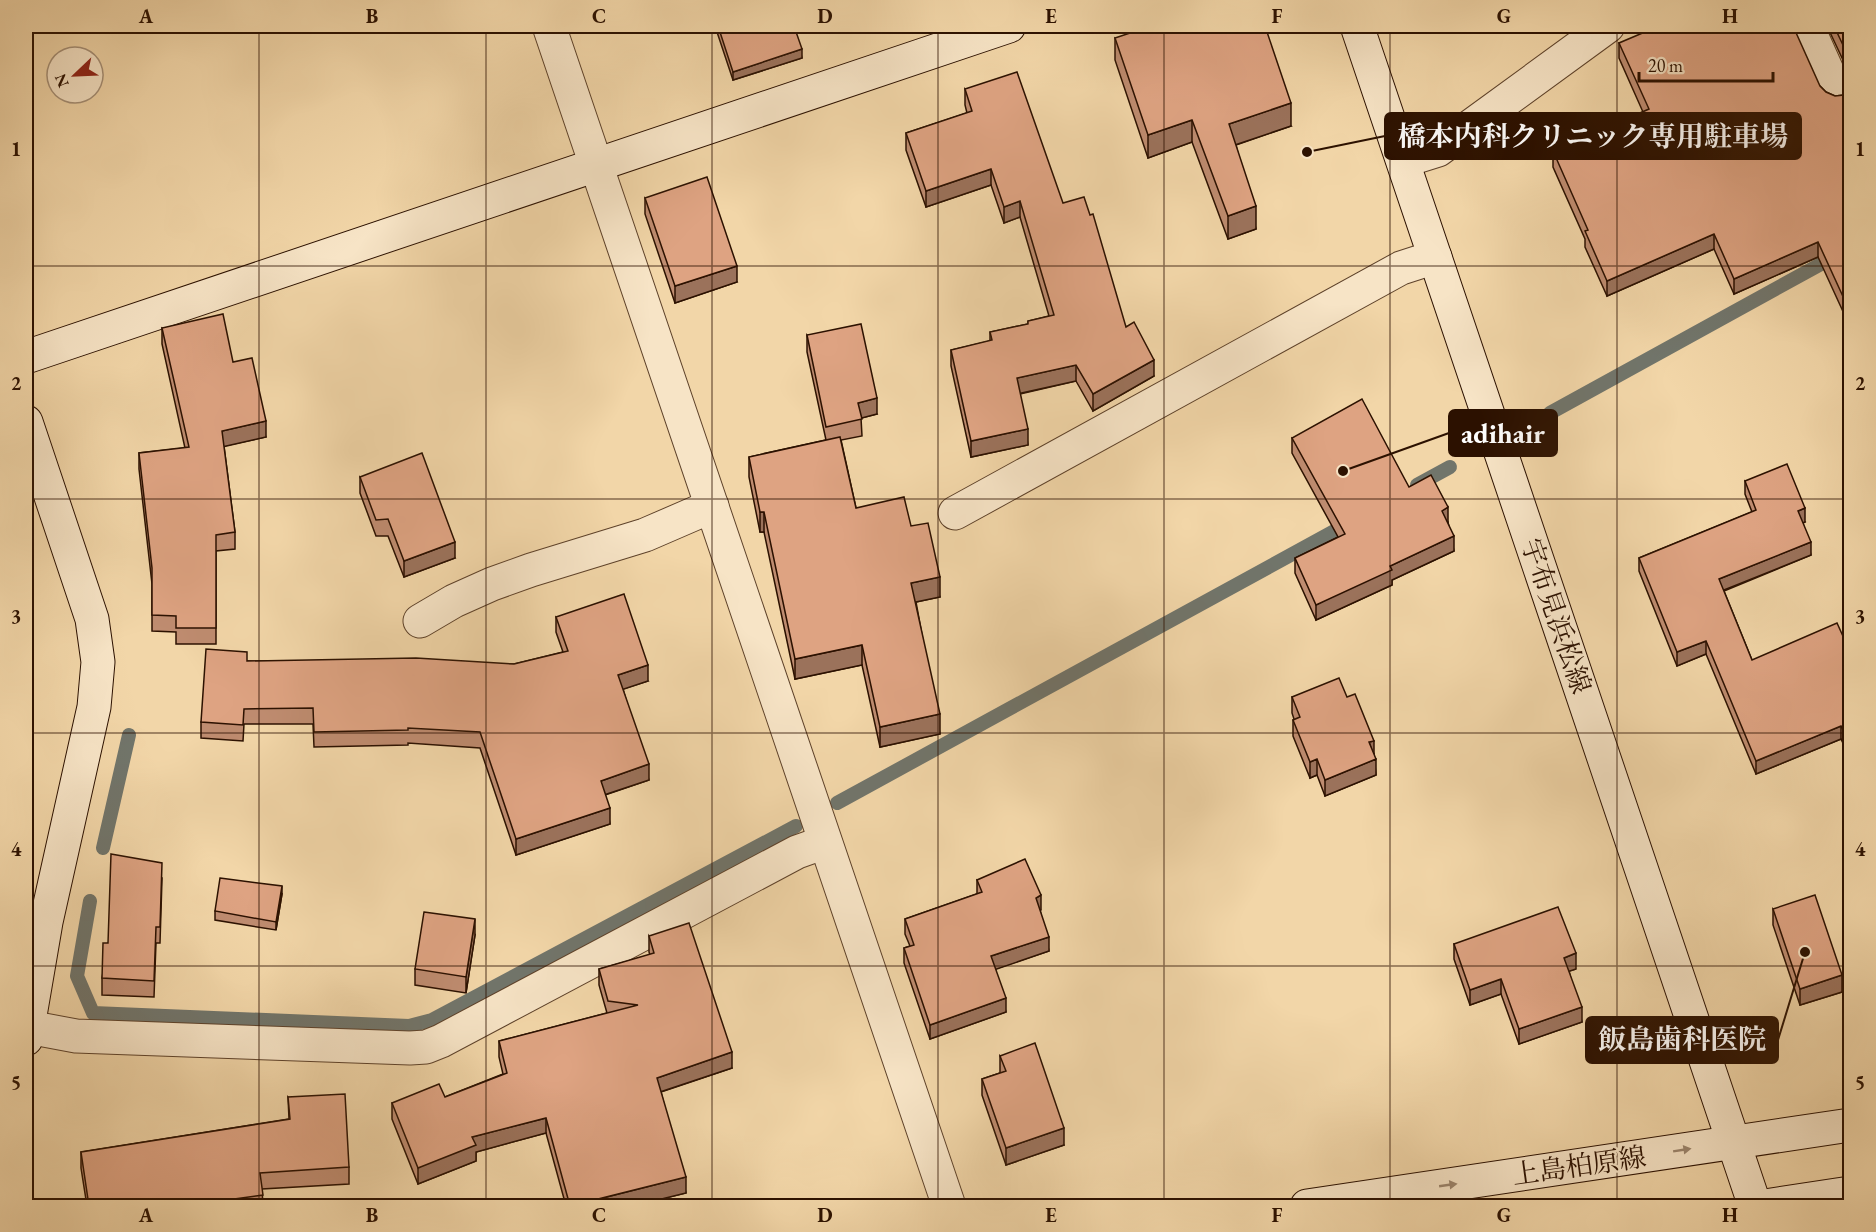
<svg xmlns="http://www.w3.org/2000/svg" width="1876" height="1232" font-family="'EB Garamond','Noto Serif JP',serif">
<style>
.lines{fill:none;stroke-linecap:round;stroke-linejoin:round}
.stream{stroke:#71756b;stroke-width:14}
.street-casing{stroke:#5e422a;stroke-width:35}
.secondary-casing{stroke:#2c1100;stroke-width:35}
.street{stroke:#f7e4c6;stroke-width:33}
.secondary{stroke:#f7e4c6;stroke-width:33}
.wall{fill:#bf8c70;stroke:#2c1100;stroke-width:1.5}
.shaded-wall{fill:#9b725b;stroke:#2c1100;stroke-width:1.5}
.building{fill:#dea382;stroke:#2c1100;stroke-width:1.5}
.oneway{fill:#9c856d}
.grid{fill:none;stroke:#2c1100;stroke-width:1.5;stroke-opacity:0.55}
.labels{text-anchor:middle;stroke-width:4.5;stroke-linejoin:round;paint-order:stroke}
.street-label{font-size:27px;fill:#2c1100;stroke:#f7e4c6}
.leader{fill:none;stroke:#2c1100;stroke-width:2}
.callout-dot{fill:#2c1100;stroke:#f7e4c6;stroke-width:2}
.callout{fill:#2c1100;stroke:#2c1100;stroke-width:2}
.callout-label{font-size:28px;text-anchor:middle;font-weight:bold;fill:#fff}
.neatline{fill:none;stroke:#2c1100;stroke-width:2}
.grid-label{font-size:20px;text-anchor:middle;font-weight:bold;fill:#2c1100}
</style>
<rect width="100%" height="100%" fill="#f2d6a8"/>
<filter id="stains"><feTurbulence type="fractalNoise" baseFrequency=".00333" numOctaves="4"/><feColorMatrix values="0 0 0 0 .2 0 0 0 0 .09 0 0 0 0 .02 0 0 0 .5 -.17"/></filter>
<radialGradient id="worn" r=".72"><stop offset=".6" stop-color="#630" stop-opacity="0"/><stop offset="1" stop-color="#630" stop-opacity=".3"/></radialGradient>
<g class="lines">
<g class="stream">
<polyline points="1550,413 1850,248"/>
<polyline points="1417,485 1450,467"/>
<polyline points="837,803 1351,522"/>
<polyline points="103,848 129,735"/>
<polyline points="90,901 77,976 93,1013 409,1026 432,1020 796,826"/>
</g>
<defs>
<g id="street">
<polyline points="549,26 949,1206"/>
<polyline points="1807,26 1837,93"/>
<polyline points="1403,161 1438,150 1608,26"/>
<polyline points="955,513 1401,268 1435,257"/>
<polyline points="420,621 454,601 492,584 531,570 645,535 712,506"/>
<polyline points="28,1027 76,1036 410,1048 426,1047 441,1041 797,852 825,842"/>
</g>
<g id="secondary">
<polyline points="1357,26 1755,1206"/>
<polyline points="26,357 1009,26"/>
<polyline points="26,422 92,619 98,662 94,707 46,922 26,1039"/>
<polyline points="1307,1206 1850,1125"/>
<polyline points="1765,1206 1850,1193"/>
</g>
</defs>
<use href="#street" class="street-casing"/>
<use href="#secondary" class="secondary-casing"/>
<use href="#street" class="street"/>
<use href="#secondary" class="secondary"/>
</g>
<g class="wall">
<polygon points="715,26 794,26 802,58 733,80"/>
<polygon points="1827,26 1851,26 1851,77"/>
<polygon points="1115,38 1291,126 1236,145 1256,229 1228,239 1192,142 1148,158 1115,60"/>
<polygon points="1619,43 1820,86 1826,92 1835,96 1844,95 1851,90 1851,329 1818,257 1734,294 1714,249 1607,296 1585,247 1585,239 1553,167 1553,151 1643,112 1619,58"/>
<polygon points="965,89 1063,203 1126,327 1154,376 1093,411 1076,381 1020,394 1028,445 971,457 951,366 951,350 990,341 990,332 1028,324 1028,321 1049,316 1020,217 1004,223 991,185 926,207 906,150 906,133 967,113 965,105"/>
<polygon points="645,198 737,282 675,303 645,214"/>
<polygon points="162,328 233,362 266,437 224,446 235,532 235,549 216,551 216,644 176,644 176,632 152,631 152,584 139,469 139,453 185,448 162,344"/>
<polygon points="807,335 877,414 861,418 862,436 841,440 856,508 911,526 940,597 916,602 940,734 880,747 862,665 795,679 764,532 760,532 749,477 749,457 826,440 807,352"/>
<polygon points="1292,438 1409,487 1448,522 1454,551 1392,580 1392,585 1316,620 1295,573 1295,558 1338,537 1292,453"/>
<polygon points="360,477 455,558 404,577 388,536 376,536 360,493"/>
<polygon points="1745,481 1805,522 1803,523 1811,555 1724,591 1752,660 1851,654 1851,761 1841,739 1756,774 1706,654 1677,666 1639,571 1639,558 1752,512 1745,494"/>
<polygon points="556,617 648,681 623,689 649,780 605,795 610,824 516,855 480,748 408,743 408,745 314,747 313,724 244,724 243,741 201,738 201,722 247,661 514,664 563,652 556,632"/>
<polygon points="1292,697 1347,697 1374,754 1376,775 1325,796 1317,775 1310,778 1293,736 1293,720 1294,719 1292,713"/>
<polygon points="162,879 160,943 156,943 154,997 102,995 102,978 108,943"/>
<polygon points="977,880 1041,910 1040,910 1049,951 995,969 1006,1012 930,1039 904,963 904,948 910,946 905,934 905,919 977,894"/>
<polygon points="282,894 276,930 215,920 215,911"/>
<polygon points="1773,909 1842,992 1800,1005 1773,925"/>
<polygon points="475,935 466,993 415,985 415,969"/>
<polygon points="649,936 732,1068 661,1092 686,1193 633,1206 566,1206 546,1133 476,1152 476,1161 418,1184 392,1119 392,1103 445,1097 503,1074 499,1057 499,1041 607,1013 599,985 599,969 650,955 649,952"/>
<polygon points="1454,944 1576,969 1569,971 1582,1022 1519,1044 1501,994 1470,1005 1454,959"/>
<polygon points="1000,1056 1064,1145 1006,1165 982,1095 982,1079 1000,1073"/>
<polygon points="288,1097 349,1167 349,1184 262,1189 263,1206 87,1206 81,1168 81,1152 289,1119"/>
</g>
<g class="shaded-wall">
<polygon points="802,49 802,58 733,80 733,72"/>
<polygon points="1291,103 1291,126 1229,147 1229,124"/>
<polygon points="1192,120 1192,142 1148,158 1148,135"/>
<polygon points="991,169 991,185 926,207 926,191"/>
<polygon points="1020,201 1020,217 1004,223 1004,207"/>
<polygon points="1256,206 1256,229 1228,239 1228,216"/>
<polygon points="1714,234 1714,249 1607,296 1607,281"/>
<polygon points="1818,242 1818,257 1734,294 1734,279"/>
<polygon points="737,266 737,282 675,303 675,286"/>
<polygon points="1154,360 1154,376 1093,411 1093,394"/>
<polygon points="1076,365 1076,381 1017,394 1017,378"/>
<polygon points="877,398 877,414 858,419 858,403"/>
<polygon points="266,421 266,437 222,447 222,431"/>
<polygon points="1028,429 1028,445 971,457 971,441"/>
<polygon points="1448,507 1448,522 1442,525 1442,511"/>
<polygon points="1805,508 1805,522 1798,525 1798,511"/>
<rect x="760" y="512" width="4" height="20"/>
<polygon points="1454,536 1454,551 1392,580 1392,585 1316,620 1316,605 1390,566"/>
<polygon points="455,542 455,558 404,577 404,561"/>
<polygon points="1811,542 1811,555 1719,592 1719,579"/>
<polygon points="940,577 940,597 911,603 911,583"/>
<polygon points="1706,641 1706,654 1677,666 1677,652"/>
<polygon points="862,645 862,665 795,679 795,659"/>
<polygon points="648,665 648,681 618,691 618,675"/>
<polygon points="940,714 940,734 880,747 880,727"/>
<polygon points="1841,726 1841,739 1756,774 1756,761"/>
<polygon points="1374,741 1374,757 1369,742"/>
<polygon points="1317,759 1317,775 1310,778 1310,762"/>
<polygon points="1376,759 1376,775 1325,796 1325,780"/>
<polygon points="649,764 649,780 601,796 601,781"/>
<polygon points="610,808 610,824 516,855 516,839"/>
<polygon points="282,886 282,894 276,930 276,922"/>
<polygon points="1041,895 1041,910 1036,912 1036,898"/>
<polygon points="475,919 475,935 466,993 466,977"/>
<polygon points="1049,937 1049,951 991,971 991,956"/>
<polygon points="1576,953 1576,969 1564,973 1564,958"/>
<polygon points="1842,975 1842,992 1800,1005 1800,989"/>
<polygon points="1501,979 1501,994 1470,1005 1470,990"/>
<polygon points="1006,998 1006,1012 930,1039 930,1025"/>
<polygon points="1582,1007 1582,1022 1519,1044 1519,1029"/>
<polygon points="732,1052 732,1068 657,1093 657,1078"/>
<polygon points="546,1118 546,1133 476,1152 476,1161 418,1184 418,1168 472,1137"/>
<polygon points="1064,1128 1064,1145 1006,1165 1006,1148"/>
<polygon points="686,1177 686,1193 633,1206 571,1206"/>
</g>
<g class="building">
<polygon points="718,26 794,26 802,49 733,72"/>
<polygon points="1151,26 1265,26 1291,103 1229,124 1256,206 1228,216 1192,120 1148,135 1115,38"/>
<polygon points="1659,26 1793,26 1820,86 1826,92 1835,96 1844,95 1851,90 1851,314 1818,242 1734,279 1714,234 1607,281 1585,231 1588,230 1553,151 1649,109 1619,43"/>
<polygon points="1834,26 1851,26 1851,62"/>
<polygon points="1017,72 1063,203 1084,197 1090,215 1093,214 1126,327 1134,322 1154,360 1093,394 1076,365 1017,378 1028,429 971,441 951,350 992,340 990,332 1028,324 1028,321 1054,315 1020,201 1004,207 991,169 926,191 906,133 972,111 965,89"/>
<polygon points="707,177 737,266 675,286 645,198"/>
<polygon points="223,314 233,362 252,358 266,421 222,431 235,532 216,535 216,628 176,628 176,616 152,615 152,568 139,453 189,447 162,328"/>
<polygon points="861,324 877,398 858,403 862,419 826,427 807,335"/>
<polygon points="1362,399 1409,487 1431,475 1448,507 1442,511 1454,536 1390,566 1392,570 1316,605 1295,558 1345,534 1292,438"/>
<polygon points="840,437 856,508 904,497 911,526 928,523 940,577 911,583 940,714 880,727 862,645 795,659 764,512 760,512 749,457"/>
<polygon points="422,453 455,542 404,561 388,519 376,520 360,477"/>
<polygon points="1787,464 1805,508 1798,511 1811,542 1719,579 1752,660 1837,623 1851,654 1851,748 1841,726 1756,761 1706,641 1677,652 1639,558 1756,510 1745,481"/>
<polygon points="624,594 648,665 618,675 649,764 601,781 610,808 516,839 480,732 408,728 408,730 314,732 313,708 244,709 243,725 201,722 206,649 247,652 247,661 416,658 514,664 568,651 556,617"/>
<polygon points="1339,678 1347,697 1355,694 1374,741 1369,742 1376,759 1325,780 1317,759 1310,762 1293,720 1300,717 1292,697"/>
<polygon points="111,854 162,863 160,927 156,927 154,981 102,978 103,943 108,943"/>
<polygon points="1025,859 1041,895 1036,898 1049,937 991,956 1006,998 930,1025 904,948 914,945 905,919 982,892 977,880"/>
<polygon points="220,878 282,886 276,922 215,911"/>
<polygon points="1815,895 1842,975 1800,989 1773,909"/>
<polygon points="1558,907 1576,953 1564,958 1582,1007 1519,1029 1501,979 1470,990 1454,944"/>
<polygon points="424,912 475,919 466,977 415,969"/>
<polygon points="689,923 732,1052 657,1078 686,1177 570,1206 546,1118 472,1137 476,1145 418,1168 392,1103 439,1084 445,1097 507,1073 499,1041 638,1005 608,1001 599,969 654,953 649,936"/>
<polygon points="1035,1043 1064,1128 1006,1148 982,1079 1006,1071 1000,1056"/>
<polygon points="345,1094 349,1167 260,1173 263,1195 183,1206 89,1206 81,1152 290,1119 288,1097"/>
</g>
<defs><path id="oneway-solid" d="M-6-.8H1V-3.2L6.5 0L1 3.2V.8H-6Z" transform="scale(1.5)"/></defs>
<g class="oneway">
<use href="#oneway-solid" transform="translate(1682 1150) rotate(-9)"/>
<use href="#oneway-solid" transform="translate(1448 1185) rotate(-8)"/>
</g>
<path class="grid" d="M259,26V1206M486,26V1206M712,26V1206M938,26V1206M1164,26V1206M1390,26V1206M1617,26V1206M26,266H1850M26,499H1850M26,733H1850M26,966H1850"/>
<g class="labels">
<g class="street-label">
<text transform="translate(1556 616) rotate(71)" y="9">宇布見浜松線</text>
<text transform="translate(1579 1166) rotate(-8)" y="9">上島柏原線</text>
</g>
</g>
<path class="leader" d="M1307 152L1385 136M1343 471L1449 433M1805 952L1778 1040"/>
<g class="callout-dot">
<circle cx="1307" cy="152" r="6"/>
<circle cx="1343" cy="471" r="6"/>
<circle cx="1805" cy="952" r="6"/>
</g>
<g class="callout">
<rect x="1385" y="113" width="416" height="46" rx="6"/>
<rect x="1449" y="410" width="108" height="46" rx="6"/>
<rect x="1586" y="1017" width="192" height="46" rx="6"/>
</g>
<g class="callout-label">
<text x="1593" y="146">橋本内科クリニック専用駐車場</text>
<text x="1503" y="443">adihair</text>
<text x="1682" y="1049">飯島歯科医院</text>
</g>
<rect width="1876" height="1232" fill="none" stroke="#f2d6a8" stroke-width="66"/>
<g transform="translate(75 75) rotate(247)"><circle r="28" fill="#f7e4c6" stroke="#a69077" stroke-width="1.5"/>
<path d="M0-4.5L10 22L0 15L-10 22Z" fill="#8f2418"/>
<text y="-9" font-size="16" font-weight="bold" text-anchor="middle" fill="#2c1100">N</text>
</g>
<path d="M1639 72v9h134v-9" fill="none" stroke="#2c1100" stroke-width="3"/>
<text x="1648" y="72" font-size="18" fill="#2c1100" stroke="#f7e4c6" stroke-width="4.5" paint-order="stroke">20 m</text>
<rect x="33" y="33" width="1810" height="1166" class="neatline"/>
<g class="grid-label">
<text x="146" y="23">A</text>
<text x="372" y="23">B</text>
<text x="599" y="23">C</text>
<text x="825" y="23">D</text>
<text x="1051" y="23">E</text>
<text x="1277" y="23">F</text>
<text x="1504" y="23">G</text>
<text x="1730" y="23">H</text>
<text x="16" y="156">1</text>
<text x="1860" y="156">1</text>
<text x="16" y="390">2</text>
<text x="1860" y="390">2</text>
<text x="16" y="623">3</text>
<text x="1860" y="623">3</text>
<text x="16" y="856">4</text>
<text x="1860" y="856">4</text>
<text x="16" y="1089">5</text>
<text x="1860" y="1089">5</text>
<text x="146" y="1222">A</text>
<text x="372" y="1222">B</text>
<text x="599" y="1222">C</text>
<text x="825" y="1222">D</text>
<text x="1051" y="1222">E</text>
<text x="1277" y="1222">F</text>
<text x="1504" y="1222">G</text>
<text x="1730" y="1222">H</text>
</g>
<rect width="100%" height="100%" filter="url(#stains)"/>
<rect width="100%" height="100%" fill="url(#worn)"/>
</svg>
